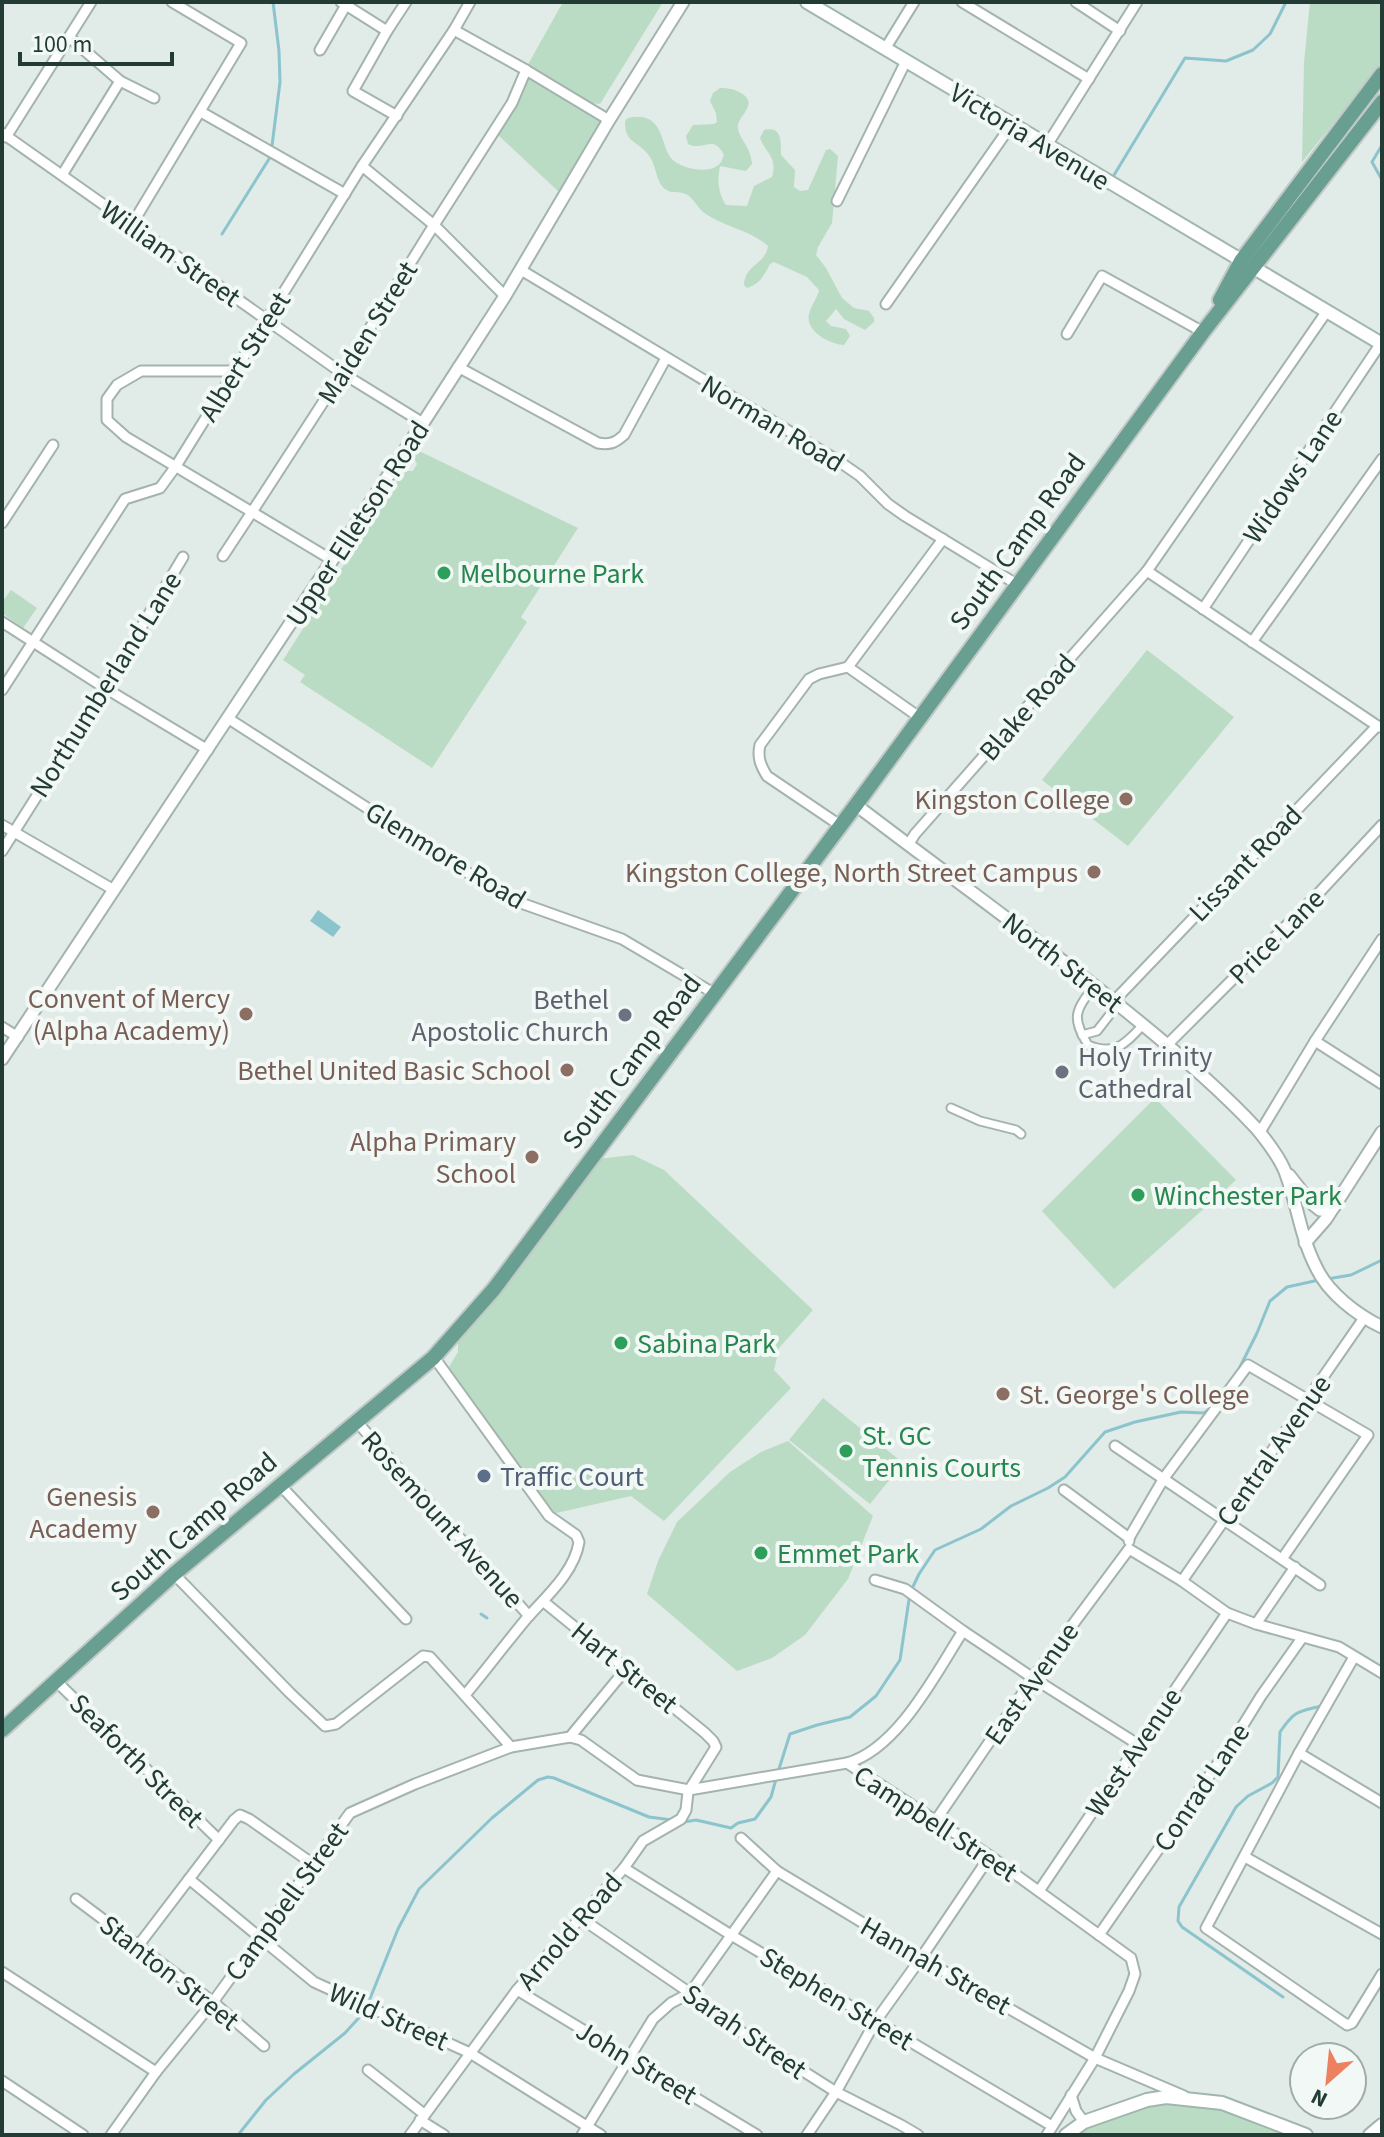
<svg xmlns="http://www.w3.org/2000/svg" width="1384" height="2137" font-family="'Source Sans 3',sans-serif">
<style>
.green{fill:#bbdcc4}
.water{fill:#8cc4ce}
.lines{fill:none;stroke-linecap:round;stroke-linejoin:round}
.stream{stroke:#8cc4ce;stroke-width:3}
.pedestrian-casing{stroke:#a4b3ae;stroke-width:11}
.minor-casing{stroke:#a4b3ae;stroke-width:13}
.tertiary-casing{stroke:#a4b3ae;stroke-width:15}
.secondary-casing{stroke:#a0b6af;stroke-width:16}
.primary-casing{stroke:#c1c8c6;stroke-width:18}
.pedestrian{stroke:#fff;stroke-width:7}
.minor{stroke:#fff;stroke-width:9}
.tertiary{stroke:#fff;stroke-width:11}
.secondary{stroke:#fff;stroke-width:12}
.primary{stroke:#689f91;stroke-width:14}
.leisure-dot{fill:#2e9e5b;stroke:#f2f8f5;stroke-width:3}
.education-dot{fill:#8d6e63;stroke:#f2f8f5;stroke-width:3}
.worship-dot{fill:#6b7280;stroke:#f2f8f5;stroke-width:3}
.service-dot{fill:#5c6f8a;stroke:#f2f8f5;stroke-width:3}
.labels{text-anchor:middle;stroke-width:8;stroke-linejoin:round;paint-order:stroke}
.street-label{font-size:28px;fill:#223b35;stroke:#f2f8f5}
.leisure-label{font-size:28px;fill:#27864d;stroke:#f2f8f5;text-anchor:start}
.education-label{font-size:28px;fill:#785e54;stroke:#f2f8f5;text-anchor:end}
.worship-label{font-size:28px;fill:#5b616d;stroke:#f2f8f5;text-anchor:end}
.service-label{font-size:28px;fill:#4e5e75;stroke:#f2f8f5;text-anchor:start}
</style>
<rect width="100%" height="100%" fill="#e1ebe7"/>
<g class="green">
<polygon points="563,2 663,2 600,104 589,103 526,68"/>
<polygon points="1310,2 1382,2 1382,63 1302,162 1304,62"/>
<polygon points="531,78 603,121 560,193 497,134 525,79"/>
<path d="M720,88C729,88 736,89 744,95C758,107 735,117 738,129C740,140 751,147 752,164L746,171L720,166C717,181 718,192 726,205L747,206L754,186L772,177C778,157 766,154 760,138L764,130C782,126 781,141 781,155L795,170L794,187L800,191L808,190L826,150L830,149L838,156L832,223L818,247L816,255L826,268L842,298L854,308L869,311L874,318V322L865,330L844,319L836,309L826,321L831,326L846,329L850,336L844,345C829,344 805,331 809,314C811,305 817,299 819,290L807,277L774,262L770,264C764,275 760,284 747,288L744,285C745,264 766,264 768,246C750,230 725,227 706,214C697,209 694,196 683,193C675,191 672,194 665,189C654,180 658,163 645,151C634,140 625,141 625,121L628,118C637,116 646,116 653,122C663,131 663,146 670,157C678,168 706,174 717,166C722,163 722,159 724,155C713,133 705,152 688,144L686,136L693,125L714,124L717,122L716,113L710,101L713,93Z"/>
<polygon points="417,450 578,528 521,617 527,622 432,768 300,682 305,675 283,660 404,471 413,471 417,464 414,459"/>
<polygon points="11,590 37,608 23,628 2,613 2,602"/>
<polygon points="1147,650 1234,717 1128,846 1042,780"/>
<polygon points="1155,1098 1236,1180 1114,1289 1042,1211"/>
<polygon points="633,1155 664,1170 813,1310 779,1348 774,1370 791,1388 664,1521 631,1496 552,1514 446,1372 458,1352 458,1338 470,1328 597,1159"/>
<polygon points="823,1398 903,1463 870,1504 789,1440"/>
<polygon points="788,1441 873,1516 848,1579 805,1635 772,1658 737,1671 647,1594 658,1561 677,1522 730,1472 761,1452"/>
<polygon points="1184,2101 1210,2104 1300,2135 1064,2135 1082,2115"/>
</g>
<polygon class="water" points="318,910 341,927 333,937 310,921"/>
<g class="lines">
<g class="stream">
<polyline points="1382,145 1372,162 1382,180"/>
<polyline points="272,146 280,82 279,51 273,2"/>
<polyline points="1111,180 1185,58 1226,61 1253,50 1270,34 1286,2"/>
<polyline points="222,234 269,159"/>
<polyline points="1327,1279 1351,1275 1382,1260"/>
<polyline points="1238,1371 1257,1333 1270,1301 1287,1287 1319,1280"/>
<polyline points="481,1614 487,1618"/>
<polyline points="778,1772 790,1734 817,1725 850,1717 876,1696 900,1660 910,1593 919,1574 935,1550 981,1529 1011,1506 1048,1488 1065,1477 1105,1432 1135,1422 1181,1412 1204,1413 1212,1407 1227,1387"/>
<polyline points="684,1822 696,1820 731,1828 738,1823 755,1819 771,1797 776,1779"/>
<path d="M1283,1997L1182,1927L1178,1921L1179,1907L1236,1807L1248,1796L1272,1783L1278,1777L1280,1732C1295,1710 1298,1712 1321,1706"/>
<polyline points="238,2135 266,2100 294,2074 345,2033 365,2011 398,1929 419,1889 492,1818 538,1780 548,1777 554,1778 649,1817 672,1820"/>
</g>
<defs>
<g id="pedestrian">
<path d="M1095,985C1075,1011 1071,1017 1088,1045C1115,1056 1125,1044 1143,1025"/>
<polyline points="1082,1035 1097,1031 1118,1004"/>
<polyline points="951,1108 980,1121 1016,1130 1021,1134"/>
</g>
<g id="minor">
<polyline points="341,2 387,31"/>
<polyline points="962,2 1089,79"/>
<polyline points="1076,2 1120,31"/>
<polyline points="454,30 526,70 609,120"/>
<polyline points="69,37 120,81 154,98"/>
<polyline points="885,49 914,2"/>
<polyline points="320,50 346,5"/>
<polyline points="201,112 345,194"/>
<polyline points="397,116 353,91 387,31 406,2"/>
<polyline points="2,133 342,373 423,423"/>
<polyline points="6,137 91,2"/>
<polyline points="1047,145 1137,2"/>
<polyline points="362,166 434,225 505,296"/>
<polyline points="62,175 120,81"/>
<polyline points="837,201 906,61"/>
<polyline points="131,226 241,43 172,2"/>
<polyline points="521,270 837,460 860,476 888,504 905,516 1018,585"/>
<polyline points="886,304 1012,124"/>
<polyline points="1067,334 1102,276 1203,332"/>
<path d="M458,367L598,443C610,445 615,443 624,435L666,358"/>
<polyline points="2,523 53,445"/>
<polyline points="223,556 252,512 126,437 107,420 107,399 117,385 141,371 235,371"/>
<polyline points="332,560 252,512 342,373 434,225 512,103 526,70"/>
<polyline points="1147,571 1379,727"/>
<polyline points="1203,609 1381,343"/>
<polyline points="2,622 105,688 208,750"/>
<polyline points="1252,642 1382,459"/>
<polyline points="2,690 125,499 160,488 176,466 362,166 454,30 470,2"/>
<polyline points="919,717 848,667 943,539"/>
<polyline points="229,719 507,898 622,939 715,994"/>
<polyline points="2,825 114,890"/>
<path d="M841,826L767,776C761,766 757,758 760,745L809,679L819,674L848,667"/>
<polyline points="908,845 915,834 1147,571 1327,311"/>
<polyline points="2,851 105,688 183,557"/>
<polyline points="1114,1001 1377,726"/>
<polyline points="2,1027 18,1037"/>
<polyline points="1315,1041 1382,1084"/>
<polyline points="1167,1045 1316,896 1382,825"/>
<polyline points="1260,1132 1315,1041 1382,939"/>
<path d="M433,1358L436,1360L549,1516L576,1535L579,1542C575,1571 546,1597 527,1618C506,1643 486,1670 465,1695"/>
<polyline points="357,1422 529,1616"/>
<polyline points="1115,1446 1320,1585"/>
<polyline points="280,1485 406,1619"/>
<polyline points="1064,1490 1129,1538 1129,1541"/>
<polyline points="1129,1538 1164,1478 1248,1365 1368,1435 1282,1559"/>
<polyline points="1129,1549 1182,1581 1227,1613 1256,1624 1339,1647 1382,1673"/>
<polyline points="174,1574 290,1693 325,1726 336,1724 423,1656 430,1657 511,1747"/>
<polyline points="875,1580 905,1589 963,1631 1033,1678 1139,1745"/>
<polyline points="1182,1581 1364,1318"/>
<polyline points="1256,1624 1295,1567"/>
<polyline points="1354,1657 1299,1753 1206,1928 1347,2025 1352,2023 1382,1974"/>
<polyline points="55,1680 219,1840"/>
<polyline points="570,1737 626,1669"/>
<polyline points="1299,1753 1382,1803"/>
<path d="M847,1763C898,1749 936,1673 963,1631"/>
<polyline points="936,1820 1033,1678 1129,1549"/>
<polyline points="741,1838 777,1871 921,1958 1095,2058 1184,2096"/>
<polyline points="1245,1857 1382,1934"/>
<polyline points="624,1868 731,1935 1052,2126"/>
<polyline points="189,1879 314,1982 470,2053 601,2135"/>
<polyline points="1039,1891 1227,1613"/>
<polyline points="76,1899 213,2002 264,2046"/>
<polyline points="579,1917 690,1993 729,2024 836,2092 901,2125 918,2135"/>
<polyline points="1099,1935 1232,1743 1261,1696 1302,1638"/>
<polyline points="138,1946 234,1820 240,1815 249,1819 313,1864"/>
<polyline points="2,1972 156,2072"/>
<polyline points="517,1990 757,2135"/>
<polyline points="368,2070 424,2114"/>
<polyline points="2,2081 83,2135"/>
<polyline points="1071,2095 1076,2111 1084,2122"/>
<polyline points="420,2120 444,2135"/>
<polyline points="111,2135 156,2072 213,2002 350,1813 415,1784 511,1747 570,1737 581,1740 637,1780 689,1790 847,1763 990,1856 1131,1958 1135,1974 1129,1991 1095,2058 1047,2135"/>
<polyline points="410,2135 517,1990 624,1868 643,1841 681,1819 686,1810 688,1792 716,1747 713,1741 705,1733 544,1602"/>
<polyline points="582,2135 653,2019 671,2003 690,1993 777,1871"/>
<polyline points="807,2135 836,2092 875,2022 921,1958 990,1856"/>
</g>
<g id="tertiary">
<path d="M856,805C946,874 1039,940 1126,1011C1172,1048 1217,1086 1257,1129C1266,1140 1278,1156 1284,1169C1297,1201 1300,1236 1316,1267C1328,1293 1357,1315 1382,1327"/>
<polyline points="2,1059 423,423 505,296 609,120 683,2"/>
<polyline points="1289,1175 1310,1202 1320,1210 1326,1210 1334,1207"/>
<polyline points="1305,1243 1326,1219 1382,1132"/>
</g>
<g id="secondary">
<polyline points="807,2 1382,344"/>
<polyline points="1066,2135 1084,2122 1147,2100 1166,2097 1222,2103 1306,2135"/>
<polyline points="1370,2135 1382,2125"/>
</g>
<g id="primary">
<polyline points="1220,300 1241,261 1382,74"/>
<polyline points="2,1730 174,1574 433,1358 494,1289 856,805 1203,332 1382,102"/>
</g>
</defs>
<use href="#pedestrian" class="pedestrian-casing"/>
<use href="#minor" class="minor-casing"/>
<use href="#tertiary" class="tertiary-casing"/>
<use href="#secondary" class="secondary-casing"/>
<use href="#primary" class="primary-casing"/>
<use href="#pedestrian" class="pedestrian"/>
<use href="#minor" class="minor"/>
<use href="#tertiary" class="tertiary"/>
<use href="#secondary" class="secondary"/>
<use href="#primary" class="primary"/>
</g>
<g class="leisure-dot">
<circle cx="444" cy="573" r="8"/>
<circle cx="1138" cy="1195" r="8"/>
<circle cx="621" cy="1343" r="8"/>
<circle cx="846" cy="1451" r="8"/>
<circle cx="761" cy="1553" r="8"/>
</g>
<g class="education-dot">
<circle cx="1126" cy="799" r="8"/>
<circle cx="1094" cy="872" r="8"/>
<circle cx="246" cy="1014" r="8"/>
<circle cx="567" cy="1070" r="8"/>
<circle cx="532" cy="1157" r="8"/>
<circle cx="1003" cy="1394" r="8"/>
<circle cx="153" cy="1512" r="8"/>
</g>
<g class="worship-dot">
<circle cx="625" cy="1015" r="8"/>
<circle cx="1062" cy="1072" r="8"/>
</g>
<circle class="service-dot" cx="484" cy="1476" r="8"/>
<g class="labels">
<g class="street-label">
<text transform="translate(1030 136) rotate(31)" y="10">Victoria Avenue</text>
<text transform="translate(171 253) rotate(35)" y="10">William Street</text>
<text transform="translate(367 332) rotate(-58)" y="10">Maiden Street</text>
<text transform="translate(244 356) rotate(-58)" y="10">Albert Street</text>
<text transform="translate(773 423) rotate(31)" y="10">Norman Road</text>
<text transform="translate(1292 476) rotate(-56)" y="10">Widows Lane</text>
<text transform="translate(357 523) rotate(-57)" y="10">Upper Elletson Road</text>
<text transform="translate(1017 541) rotate(-54)" y="10">South Camp Road</text>
<text transform="translate(105 684) rotate(-58)" y="10">Northumberland Lane</text>
<text transform="translate(1027 707) rotate(-49)" y="10">Blake Road</text>
<text transform="translate(446 855) rotate(31)" y="10">Glenmore Road</text>
<text transform="translate(1245 863) rotate(-46)" y="10">Lissant Road</text>
<text transform="translate(1276 936) rotate(-45)" y="10">Price Lane</text>
<text transform="translate(1063 962) rotate(38)" y="10">North Street</text>
<text transform="translate(631 1061) rotate(-53)" y="10">South Camp Road</text>
<text transform="translate(1273 1450) rotate(-55)" y="10">Central Avenue</text>
<text transform="translate(443 1519) rotate(48)" y="10">Rosemount Avenue</text>
<text transform="translate(193 1526) rotate(-41)" y="10">South Camp Road</text>
<text transform="translate(625 1667) rotate(39)" y="10">Hart Street</text>
<text transform="translate(1031 1683) rotate(-55)" y="10">East Avenue</text>
<text transform="translate(1133 1752) rotate(-56)" y="10">West Avenue</text>
<text transform="translate(137 1760) rotate(45)" y="10">Seaforth Street</text>
<text transform="translate(1201 1787) rotate(-56)" y="10">Conrad Lane</text>
<text transform="translate(936 1823) rotate(33)" y="10">Campbell Street</text>
<text transform="translate(286 1901) rotate(-54)" y="10">Campbell Street</text>
<text transform="translate(569 1931) rotate(-49)" y="10">Arnold Road</text>
<text transform="translate(936 1965) rotate(30)" y="10">Hannah Street</text>
<text transform="translate(170 1972) rotate(38)" y="10">Stanton Street</text>
<text transform="translate(837 1998) rotate(31)" y="10">Stephen Street</text>
<text transform="translate(389 2016) rotate(24)" y="10">Wild Street</text>
<text transform="translate(745 2031) rotate(35)" y="10">Sarah Street</text>
<text transform="translate(637 2062) rotate(31)" y="10">John Street</text>
</g>
<g class="leisure-label">
<text x="460" y="583">Melbourne Park</text>
<text x="1154" y="1205">Winchester Park</text>
<text x="637" y="1353">Sabina Park</text>
<text x="862" y="1445">St. GC<tspan x="862" dy="32">Tennis Courts</tspan></text>
<text x="777" y="1563">Emmet Park</text>
</g>
<g class="education-label">
<text x="1110" y="809">Kingston College</text>
<text x="1078" y="882">Kingston College, North Street Campus</text>
<text x="230" y="1008">Convent of Mercy<tspan x="230" dy="32">(Alpha Academy)</tspan></text>
<text x="551" y="1080">Bethel United Basic School</text>
<text x="516" y="1151">Alpha Primary<tspan x="516" dy="32">School</tspan></text>
<text x="1019" y="1404" text-anchor="start">St. George's College</text>
<text x="137" y="1506">Genesis<tspan x="137" dy="32">Academy</tspan></text>
</g>
<g class="worship-label">
<text x="609" y="1009">Bethel<tspan x="609" dy="32">Apostolic Church</tspan></text>
<text x="1078" y="1066" text-anchor="start">Holy Trinity<tspan x="1078" dy="32">Cathedral</tspan></text>
</g>
<g class="service-label">
<text x="500" y="1486">Traffic Court</text>
</g>
</g>
<rect width="1384" height="2137" fill="none" stroke="#223b35" stroke-width="8"/>
<g transform="translate(1328 2081) rotate(207)"><circle r="38" fill="#f2f8f5" stroke="#9faca8" stroke-width="2"/>
<path d="M0-6L14 30L0 20L-14 30Z" fill="#ec815f"/>
<text y="-12" font-size="22" font-weight="bold" text-anchor="middle" fill="#223b35">N</text>
</g>
<path d="M20 52v12h152v-12" fill="none" stroke="#223b35" stroke-width="4"/>
<text x="32" y="52" font-size="24" fill="#223b35" stroke="#f2f8f5" stroke-width="6" paint-order="stroke">100 m</text>
</svg>
